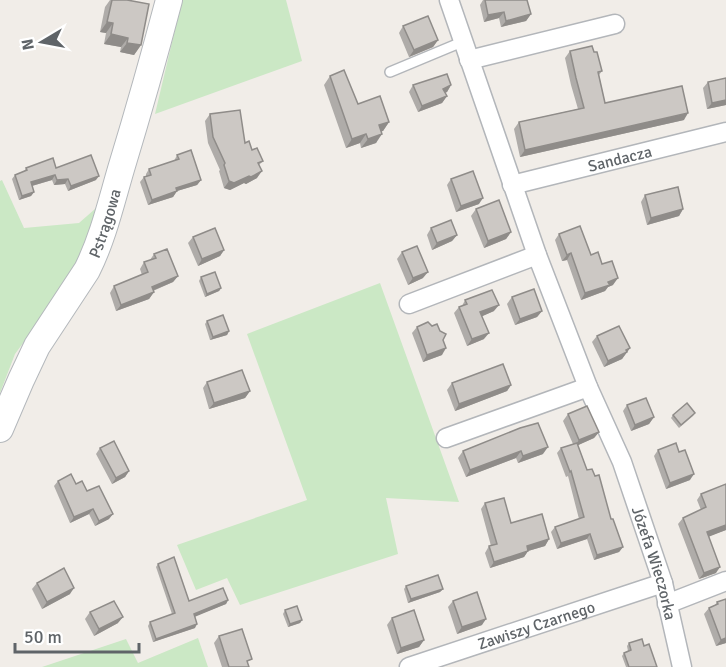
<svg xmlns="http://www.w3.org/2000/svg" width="726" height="667" font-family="Signika,sans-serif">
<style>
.green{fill:#cbe8c5}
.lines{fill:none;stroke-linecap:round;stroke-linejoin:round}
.lane-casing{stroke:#b3b6ba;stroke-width:12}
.street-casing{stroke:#b3b6ba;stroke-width:21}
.secondary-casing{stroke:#b4b8bc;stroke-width:28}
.lane{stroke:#fff;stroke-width:9}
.street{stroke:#fff;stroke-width:18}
.secondary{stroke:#fff;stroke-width:26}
.wall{fill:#afaca9}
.shaded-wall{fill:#8f8c89}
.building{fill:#ccc8c4;stroke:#8f8c89;stroke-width:1.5}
.labels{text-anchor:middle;stroke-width:4.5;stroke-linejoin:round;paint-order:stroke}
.street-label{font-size:16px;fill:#5f6468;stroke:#fff}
</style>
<rect width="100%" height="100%" fill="#f1ede8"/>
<g class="green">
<polygon points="182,0 286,0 302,61 155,114"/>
<polygon points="2,180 24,228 79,223 103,202 75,272 15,354 0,393 0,181"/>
<polygon points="380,283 459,502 386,498 398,554 240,605 227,578 196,590 177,545 307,500 247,334"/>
<polygon points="198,638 208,667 42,667 126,639 138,663"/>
</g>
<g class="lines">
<defs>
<polyline id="lane" points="390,72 462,42"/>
<g id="street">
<path id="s1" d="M449,0L537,255L588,387L622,462L663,583L682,667"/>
<polyline points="469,60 615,24"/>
<path id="s2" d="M512,185L726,132"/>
<polyline points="409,304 537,255"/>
<polyline points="446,438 588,387"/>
<polyline points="667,604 726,581"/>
<path id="s3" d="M409,667L663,583"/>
</g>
<g id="secondary">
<path id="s4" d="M0,429L21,380L37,346L87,270C103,238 111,203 121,169C138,113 154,57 169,0"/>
</g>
</defs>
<use href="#lane" class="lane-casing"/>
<use href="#street" class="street-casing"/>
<use href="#secondary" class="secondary-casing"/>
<use href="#lane" class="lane"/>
<use href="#street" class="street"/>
<use href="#secondary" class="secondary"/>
</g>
<g class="wall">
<polygon points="110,0 127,0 141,45 134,55 120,52 121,47 104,44 106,33 100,32 105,7"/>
<polygon points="483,0 527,0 531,14 526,21 501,27 499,18 484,22 480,5"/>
<polygon points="403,26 438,40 433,47 409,57 399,33"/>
<polygon points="570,51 594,52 602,71 599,75 605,103 684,120 520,157 514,129 519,122 578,109 571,85 565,58"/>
<polygon points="330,76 358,104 389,122 383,131 381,131 376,143 361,148 360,143 346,148 324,85"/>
<polygon points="726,78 726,105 707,109 703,88 708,82"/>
<polygon points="413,85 451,85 447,92 445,93 447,96 442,103 418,112 409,92"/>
<polygon points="210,114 245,143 263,161 259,165 257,178 246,184 244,183 230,190 224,188 219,171 220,170 208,143 205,121"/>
<polygon points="177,155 201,180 197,185 177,191 173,197 148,205 140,182 144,177 146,176 146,174 149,169 174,161"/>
<polygon points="26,168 56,168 96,180 68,191 65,184 54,185 52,180 32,186 34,192 31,196 19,200 12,179 15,175 24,172"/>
<polygon points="451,179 479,204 456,212 447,185"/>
<polygon points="645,195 683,209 679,216 647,225 641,202"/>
<polygon points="476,209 511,232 506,239 484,248 471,216"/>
<polygon points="431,228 457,235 452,241 432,250 427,235"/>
<polygon points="559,234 591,255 602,264 613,285 608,287 605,291 581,300 567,260 562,261 555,240"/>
<polygon points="193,237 224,250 220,256 198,266 188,243"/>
<polygon points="402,252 423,278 408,285 397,259"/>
<polygon points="154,254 178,276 173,282 153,291 154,292 149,299 116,311 110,293 114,286 142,275 140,269 144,262 150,260"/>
<polygon points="201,277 221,288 219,291 205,297 199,281"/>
<polygon points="512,297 542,311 537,317 515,325 507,304"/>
<polygon points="465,300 494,311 482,316 484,339 467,346 454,313 459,307 462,306"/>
<polygon points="207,321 229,331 227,335 210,340 205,324"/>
<polygon points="417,327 443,340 442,355 423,362 412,333"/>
<polygon points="597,336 630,348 622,359 604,367 592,342"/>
<polygon points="207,382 250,391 245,398 209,409 203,388"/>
<polygon points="452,383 511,385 507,391 455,411 447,390"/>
<polygon points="627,405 654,417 649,424 631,431 623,411"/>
<polygon points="695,413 693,416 679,428 671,418 673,415"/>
<polygon points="568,414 599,432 594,438 578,445 587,470 595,476 611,519 623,547 619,552 594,560 587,539 557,549 551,532 555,527 579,519 568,476 566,477 557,453 561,448 573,444 563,421"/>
<polygon points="520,428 543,454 518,463 516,458 466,477 458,458 463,451"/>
<polygon points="100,448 129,471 125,477 112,484 96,454"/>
<polygon points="658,450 679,452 690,480 666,489 654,456"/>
<polygon points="58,481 76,484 87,491 109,519 95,526 89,514 70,523 54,486"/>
<polygon points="701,494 726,530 709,536 716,573 699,579 678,524 683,518 701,510 697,500"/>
<polygon points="485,503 511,523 549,539 545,546 528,551 524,557 490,568 485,553 489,546 491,546 481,509"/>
<polygon points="158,564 189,601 228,600 226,604 195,616 195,628 153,642 148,626 150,622 172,614 156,567"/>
<polygon points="37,583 70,594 42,609 32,589"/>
<polygon points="406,586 443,589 440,592 408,603 404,589"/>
<polygon points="453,601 482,625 457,634 448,607"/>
<polygon points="717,602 726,643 716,646 704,614 709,608 715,605"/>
<polygon points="285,610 302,620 300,623 288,627 283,614"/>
<polygon points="90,612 118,623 94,636 85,619"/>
<polygon points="392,618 424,640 419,647 397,654 387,625"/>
<polygon points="219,636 248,665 249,667 222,667 214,643"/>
<polygon points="629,643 644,646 657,667 626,667 622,656 624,653 628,651 627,646"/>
</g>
<g class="shaded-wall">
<polygon points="504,12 499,18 484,22 488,15"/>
<polygon points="531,14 526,21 501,27 506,21"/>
<polygon points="107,22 113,23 106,33 100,32"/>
<polygon points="111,34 128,38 121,47 104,44"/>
<polygon points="438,40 433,47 409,57 414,50"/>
<polygon points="127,43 141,45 134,55 120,52"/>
<polygon points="451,85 447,92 439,95 443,89"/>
<polygon points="447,96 442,103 418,112 422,106"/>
<polygon points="726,100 726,105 707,109 712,103"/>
<polygon points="688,113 684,120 520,157 525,150"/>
<polygon points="389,122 383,131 373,134 379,125"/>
<polygon points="366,134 360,143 346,148 352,139"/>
<polygon points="382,134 376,143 361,148 368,139"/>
<polygon points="262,171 257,178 246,184 244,183 230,190 224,188 229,181"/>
<polygon points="55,175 52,180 28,187 31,182"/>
<polygon points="99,176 96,180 68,191 71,186"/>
<polygon points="68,179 65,184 54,185 57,180"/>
<polygon points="201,180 197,185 177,191 173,197 148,205 152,200 176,188"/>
<polygon points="34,192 31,196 19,200 22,196"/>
<polygon points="483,198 479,204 456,212 461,206"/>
<polygon points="683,209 679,216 647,225 651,218"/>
<polygon points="511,232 506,239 484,248 488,241"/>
<polygon points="457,235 452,241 432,250 437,243"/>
<polygon points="224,250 220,256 198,266 202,259"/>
<polygon points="571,253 567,260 562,261 567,255"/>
<polygon points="428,272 423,278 408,285 413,278"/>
<polygon points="178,276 173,282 147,293 152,287"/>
<polygon points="618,278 613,285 608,287 605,291 581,300 585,293 608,282"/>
<polygon points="221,288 219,291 205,297 207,294"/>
<polygon points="154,292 149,299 116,311 121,305"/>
<polygon points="499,305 494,311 476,319 480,312"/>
<polygon points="542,311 537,317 515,325 520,319"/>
<polygon points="229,331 227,335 210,340 213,337"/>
<polygon points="489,333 484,339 467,346 472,339"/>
<polygon points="446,348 442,355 423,362 427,355"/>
<polygon points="630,348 622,359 604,367 608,361"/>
<polygon points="511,385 507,391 455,411 459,404"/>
<polygon points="250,391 245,398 209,409 214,403"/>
<polygon points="654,417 649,424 631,431 635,425"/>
<polygon points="599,432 594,438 574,447 579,440"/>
<polygon points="548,447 543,454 518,463 523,456"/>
<polygon points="521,451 516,458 466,477 470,470"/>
<polygon points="129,471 125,477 112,484 116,478"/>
<polygon points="694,474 690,480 666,489 670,483"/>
<polygon points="93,509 89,514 70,523 74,517"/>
<polygon points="113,514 109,519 95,526 99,521"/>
<polygon points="726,525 726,530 703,539 707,532"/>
<polygon points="590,534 587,539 557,549 561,543"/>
<polygon points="549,539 545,546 528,551 524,557 490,568 494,562 527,546"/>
<polygon points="623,547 619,552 594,560 597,555"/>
<polygon points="720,567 716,573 699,579 704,573"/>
<polygon points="74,588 70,594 42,609 47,602"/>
<polygon points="443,589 440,592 408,603 411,599"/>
<polygon points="228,600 226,604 192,618 194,614"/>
<polygon points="123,617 118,623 94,636 99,629"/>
<polygon points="486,619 482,625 457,634 462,627"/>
<polygon points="302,620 300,623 288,627 290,624"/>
<polygon points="197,624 195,628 153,642 156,639"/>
<polygon points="726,638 726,643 716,646 721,640"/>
<polygon points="424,640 419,647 397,654 401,648"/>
</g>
<g class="building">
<polygon points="112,0 127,0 149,4 141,45 127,43 128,38 111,34 113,23 107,22"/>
<polygon points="485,0 527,0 531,14 506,21 504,12 488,15"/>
<polygon points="428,16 438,40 414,50 403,26"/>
<polygon points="592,46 594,52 597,52 602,71 598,72 605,103 682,86 688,113 525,150 519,122 584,108 576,78 570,51"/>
<polygon points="344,70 358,104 380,96 389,122 379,125 382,134 368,139 366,134 352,139 330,76"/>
<polygon points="447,74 451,85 443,89 447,96 422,106 413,85"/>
<polygon points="726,78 726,100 712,103 708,82"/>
<polygon points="240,110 245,143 249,141 252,150 257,148 263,161 258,163 262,171 251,177 249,176 234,183 229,181 224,165 225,163 213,137 210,114"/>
<polygon points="191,150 201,180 176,188 177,191 152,200 144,177 151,175 149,169 179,159 177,155"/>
<polygon points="91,155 99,176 71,186 68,179 57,180 55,175 31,182 34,192 22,196 15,175 27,170 26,168 53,158 56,168"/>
<polygon points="473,171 483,198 461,206 451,179"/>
<polygon points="678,187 683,209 651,218 645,195"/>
<polygon points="499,200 511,232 488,241 476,209"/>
<polygon points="451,220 457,235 437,243 431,228"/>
<polygon points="580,226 591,255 598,252 602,264 612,261 618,278 608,282 610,285 585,293 571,253 567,255 559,234"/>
<polygon points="215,228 224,250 202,259 193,237"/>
<polygon points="417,246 428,272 413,278 402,252"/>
<polygon points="167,249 178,276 152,287 154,292 121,305 114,286 148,272 144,262 156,258 154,254"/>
<polygon points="215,272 221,288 207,294 201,277"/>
<polygon points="534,289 542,311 520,319 512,297"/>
<polygon points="492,290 499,305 480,312 489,333 472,339 459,307 467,304 465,300"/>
<polygon points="223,315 229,331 213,337 207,321"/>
<polygon points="428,322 432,326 437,324 440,331 446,334 443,340 446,348 427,355 417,327"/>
<polygon points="619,326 630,348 626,350 627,352 608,361 597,336"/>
<polygon points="503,364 511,385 459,404 452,383"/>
<polygon points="242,370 250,391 214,403 207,382"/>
<polygon points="646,398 654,417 635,425 627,405"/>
<polygon points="687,403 695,413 681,425 673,415"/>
<polygon points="587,406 599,432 579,440 568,414"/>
<polygon points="538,423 548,447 523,456 521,451 470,470 463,451 520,428"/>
<polygon points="114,441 129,471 116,478 100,448"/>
<polygon points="577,443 587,470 592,469 595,476 599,475 611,519 613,519 623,547 597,555 590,534 561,543 555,527 584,517 571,471 570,472 561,448"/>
<polygon points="676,443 679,452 685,450 694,474 670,483 658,450"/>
<polygon points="71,474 76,484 82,481 87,491 99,486 113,514 99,521 93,509 74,517 58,481"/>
<polygon points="726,484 726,525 707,532 720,567 704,573 683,518 706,507 701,494"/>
<polygon points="504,498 511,523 542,514 549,539 527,546 528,551 494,562 489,546 497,544 485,503"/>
<polygon points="174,557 189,601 223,588 228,600 194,614 197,624 156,639 150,622 175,613 158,564"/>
<polygon points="64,568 74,588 47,602 37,583"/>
<polygon points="438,575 443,589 411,599 406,586"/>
<polygon points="477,592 486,619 462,627 453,601"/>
<polygon points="726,599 726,638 721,640 709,608 718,604 717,602"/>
<polygon points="114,601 123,617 99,629 90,612"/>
<polygon points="297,606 302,620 290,624 285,610"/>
<polygon points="414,610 424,640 401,648 392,618"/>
<polygon points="242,629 252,659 247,661 249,667 229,667 219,636"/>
<polygon points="642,639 644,646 649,644 657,667 629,667 624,653 631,650 629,643"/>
</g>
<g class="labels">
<g class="street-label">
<text dy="6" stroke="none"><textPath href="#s2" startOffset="111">Sandacza</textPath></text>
<text dy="6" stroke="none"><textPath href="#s4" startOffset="232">Pstrągowa</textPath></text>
<text dy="6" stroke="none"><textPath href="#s1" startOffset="600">Józefa Wieczorka</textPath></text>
<text dy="6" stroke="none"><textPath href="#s3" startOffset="134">Zawiszy Czarnego</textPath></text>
</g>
</g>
<g transform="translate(42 42) rotate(260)" stroke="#ffffff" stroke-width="4.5" paint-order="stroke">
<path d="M0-4.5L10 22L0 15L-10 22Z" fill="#5f6468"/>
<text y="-9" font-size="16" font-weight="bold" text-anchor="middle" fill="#5f6468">N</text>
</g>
<path d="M15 643v9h124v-9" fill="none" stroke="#5f6468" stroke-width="3"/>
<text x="24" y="643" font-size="18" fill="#5f6468" stroke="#ffffff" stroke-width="4.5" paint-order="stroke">50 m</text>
</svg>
